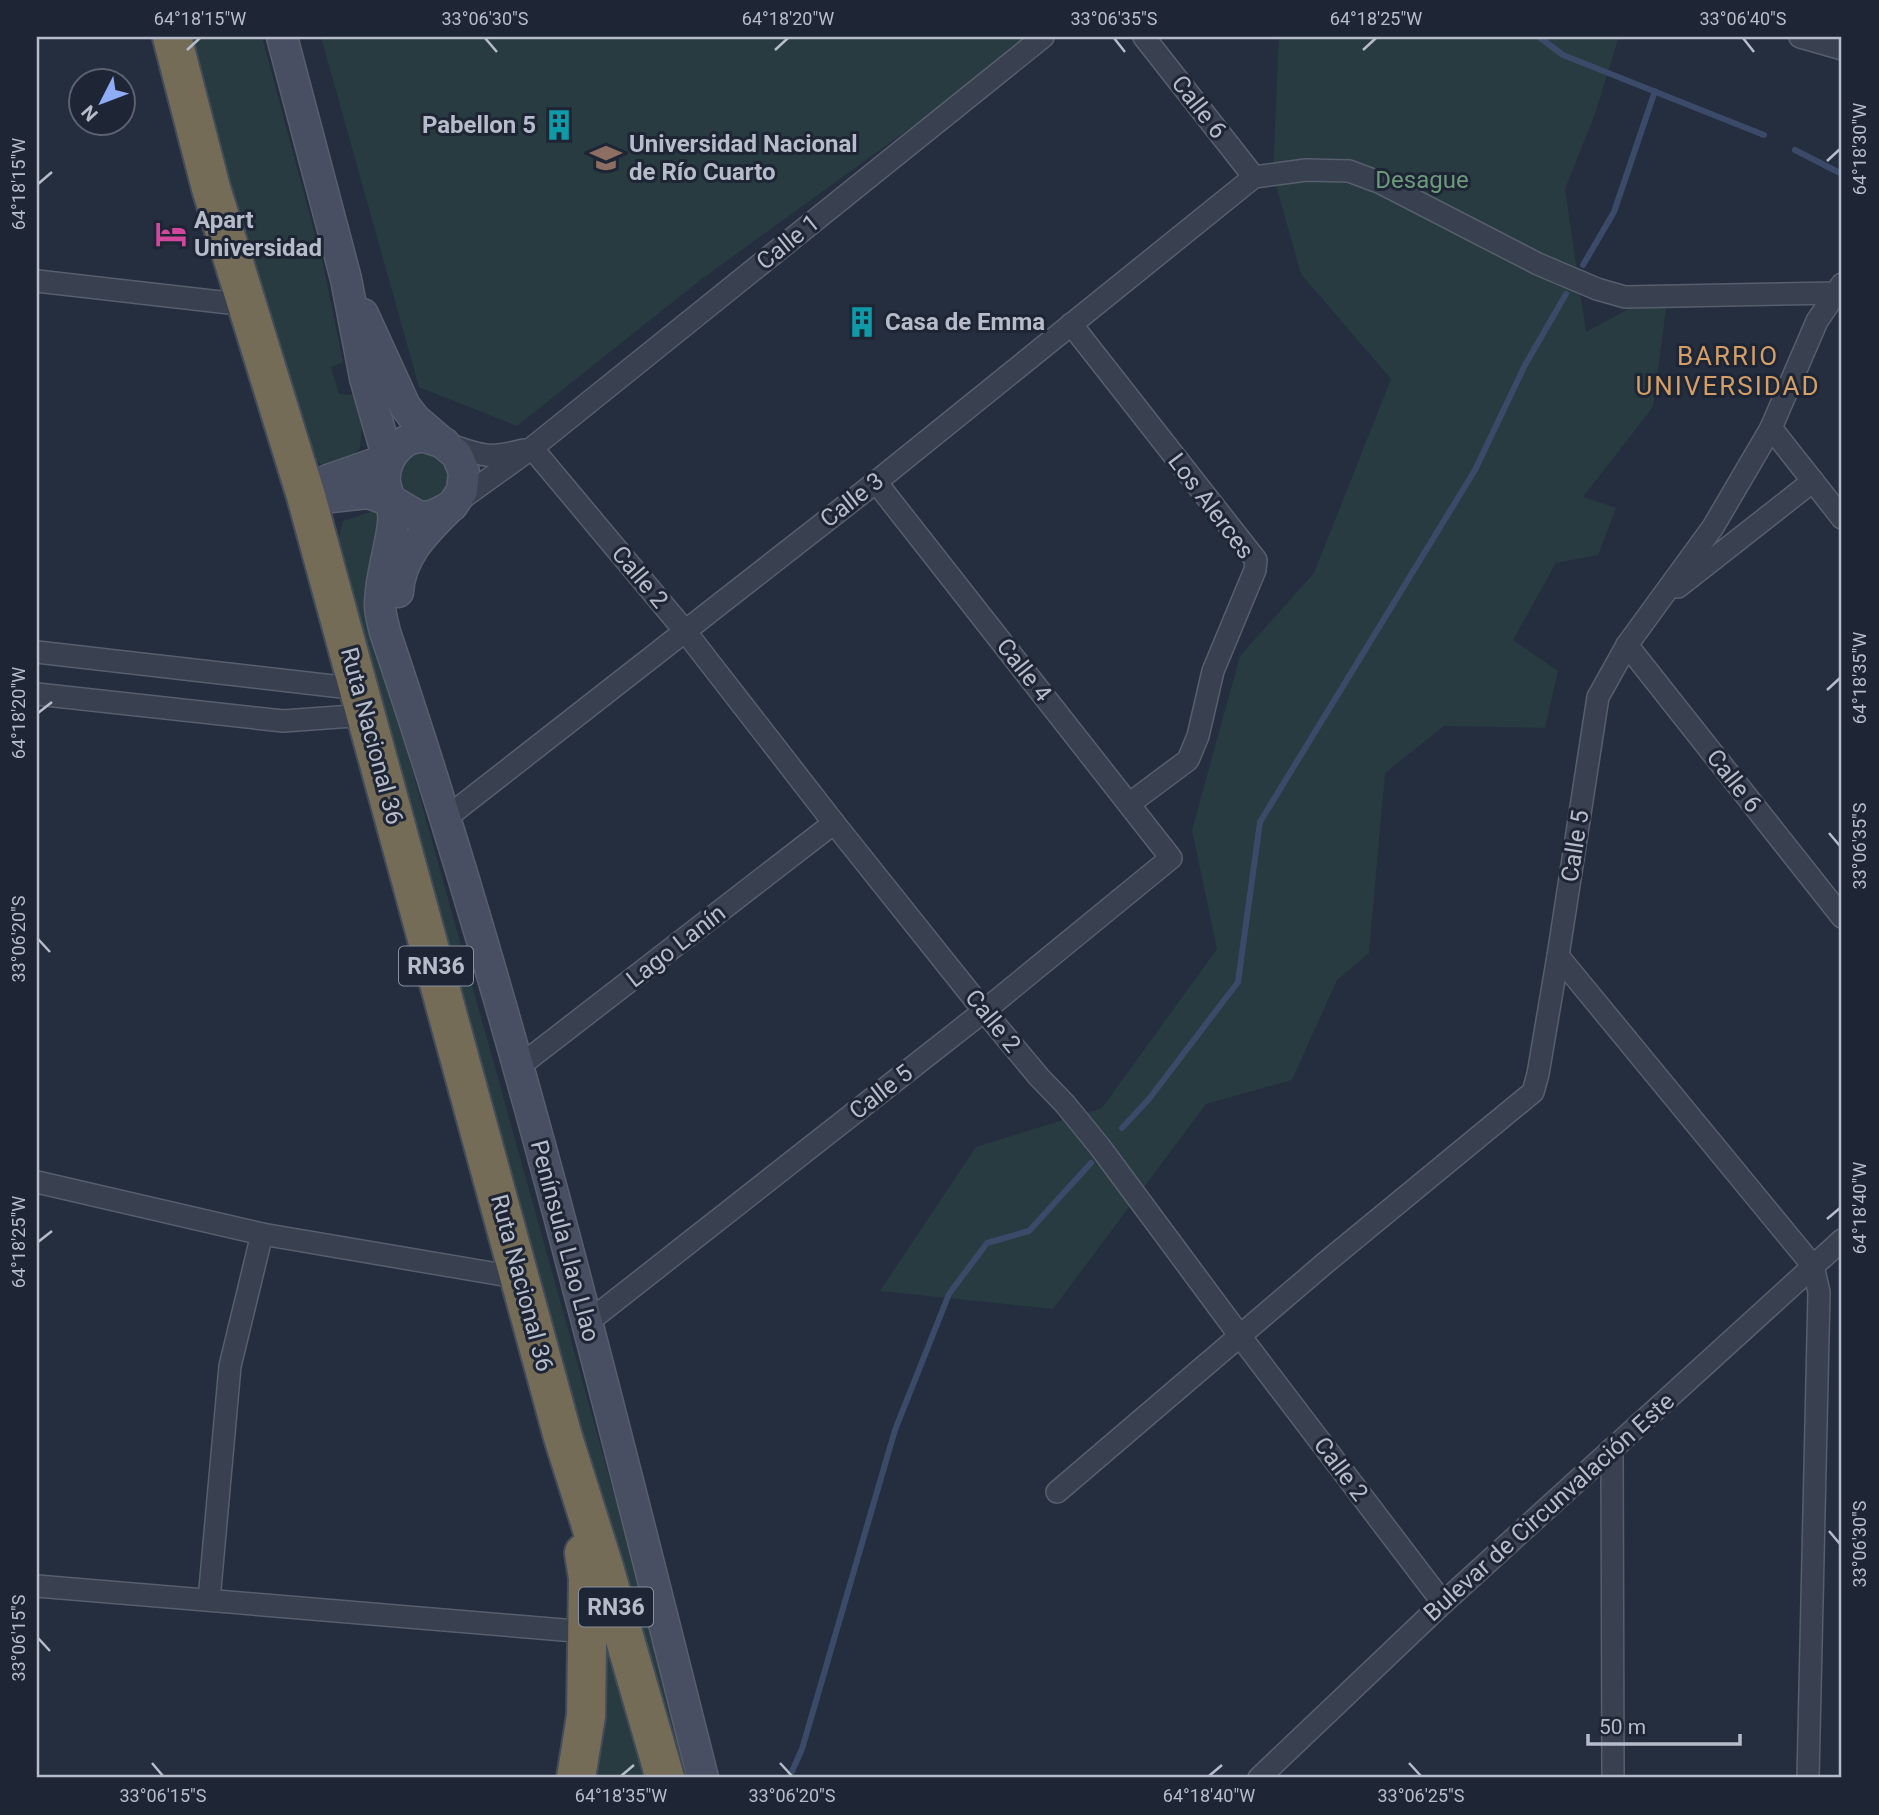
<svg xmlns="http://www.w3.org/2000/svg" width="1879" height="1815" font-family="Roboto,sans-serif">
<style>
.green{fill:#273b40}
.lines{fill:none;stroke-linecap:round;stroke-linejoin:round}
.stream{stroke:#3b4a68;stroke-width:6}
.street-casing{stroke:#575e6d;stroke-width:24}
.secondary-casing{stroke:#575e6d;stroke-width:33}
.highway-casing{stroke:#444b5a;stroke-width:42}
.street{stroke:#39404f;stroke-width:21}
.secondary{stroke:#484f62;stroke-width:30}
.highway{stroke:#756c57;stroke-width:38}
.ticks{fill:none;stroke:#b6bcca;stroke-width:2.5}
.labels{text-anchor:middle;stroke-width:6;stroke-linejoin:round;paint-order:stroke}
.shield{fill:#1e2534;stroke:#888f9d;stroke-width:2}
.shield-label{font-size:23px;font-weight:bold;fill:#b6bcca}
.street-label{font-size:24px;fill:#b6bcca;stroke:#1e2534}
.poi-label{font-size:24px;font-weight:bold;fill:#b6bcca;stroke:#1e2534;text-anchor:start}
.park-label{font-size:24px;fill:#6d9a7c;stroke:#1e2534}
.neighbourhood-label{font-size:26px;letter-spacing:2px;fill:#d39f67;stroke:#1e2534}
.neatline{fill:none;stroke:#b6bcca;stroke-width:2.5}
.ticks-label{font-size:18px;text-anchor:middle;fill:#b6bcca}
</style>
<rect width="100%" height="100%" fill="#252e3f"/>
<g class="green">
<polygon points="187,37 262,37 323,264 343,362 331,367 339,394 353,395 362,427 360,448 343,464 323,467 307,450 258,289"/>
<polygon points="321,37 1036,37 703,278 517,426 419,387"/>
<polygon points="1279,37 1614,37 1618,39 1595,114 1565,189 1586,332 1669,287 1653,407 1583,497 1616,508 1598,555 1556,563 1513,640 1558,671 1545,728 1444,726 1385,773 1369,953 1337,980 1292,1080 1206,1104 1053,1309 880,1291 976,1147 1102,1108 1217,949 1192,830 1240,656 1314,573 1391,379 1301,274 1273,175"/>
<polygon points="429,448 446,458 453,477 445,496 428,506 396,486 396,466 409,451"/>
<polygon points="377,510 385,529 379,651 693,1778 674,1778 334,556 343,521"/>
<polygon points="600,1584 652,1778 584,1778"/>
</g>
<g class="lines">
<g class="stream">
<polyline points="1539,37 1563,55 1764,135"/>
<polyline points="1795,150 1842,174"/>
<polyline points="1583,265 1614,212 1655,91"/>
<polyline points="1122,1128 1149,1099 1238,982 1260,822 1475,470 1525,365 1566,294"/>
<polyline points="789,1778 802,1749 895,1430 949,1294 987,1243 1029,1231 1091,1163"/>
</g>
<defs>
<g id="street">
<polyline points="1144,37 1254,177"/>
<polyline points="1800,37 1842,49"/>
<polyline points="1254,177 1306,170 1349,171 1381,183 1538,264 1597,289 1625,297 1837,293"/>
<polyline points="37,281 247,305"/>
<polyline points="1071,324 1256,560 1255,570 1213,671 1198,736 1188,760 1129,804"/>
<polyline points="1771,428 1842,518"/>
<path d="M447,444C481,455 487,460 523,450"/>
<polyline points="532,448 685,631 834,823 984,1011 1039,1077 1065,1104 1100,1147 1240,1336 1443,1603"/>
<polyline points="454,504 532,448 1043,37"/>
<polyline points="1678,587 1813,481"/>
<polyline points="1627,645 1842,917"/>
<polyline points="37,652 359,689"/>
<polyline points="37,694 283,721 367,715"/>
<polyline points="446,818 876,482 1254,177"/>
<polyline points="1558,956 1813,1266 1819,1292 1808,1778"/>
<polyline points="517,1068 834,823"/>
<polyline points="37,1182 262,1234 521,1278"/>
<polyline points="588,1322 984,1011 1171,858 876,482"/>
<polyline points="1612,1449 1613,1778"/>
<polyline points="1057,1492 1324,1264 1533,1092 1538,1074 1558,956 1598,697 1627,645 1713,527 1771,428 1817,321 1842,284"/>
<polyline points="37,1586 587,1632"/>
<polyline points="209,1600 230,1366 262,1234"/>
<polyline points="1259,1778 1443,1603 1842,1240"/>
</g>
<g id="secondary">
<polyline points="282,37 346,279 365,378 388,459"/>
<path d="M444,443C437,441 430,438 423,437C400,436 383,461 385,482C387,497 395,505 393,524C390,551 380,578 380,605C380,614 383,623 385,632C512,1007 606,1394 703,1778"/>
<polyline points="306,496 331,497 368,493 392,501 419,517 432,516 452,506 462,491 464,472 457,455 415,419 405,406 363,314"/>
<polyline points="306,496 328,480 388,459"/>
<path d="M398,592C400,556 425,532 449,508"/>
</g>
<g id="highway">
<polyline points="172,37 211,188 306,496 563,1437 604,1567 665,1778"/>
<polyline points="576,1778 586,1716 588,1578 584,1553"/>
</g>
</defs>
<use href="#street" class="street-casing"/>
<use href="#secondary" class="secondary-casing"/>
<use href="#highway" class="highway-casing"/>
<use href="#street" class="street"/>
<use href="#secondary" class="secondary"/>
<use href="#highway" class="highway"/>
</g>
<path class="ticks" d="M485,38L497,52M1114,38L1125,52M1743,38L1754,52M187,50L200,38M775,50L788,38M1363,50L1376,38M1827,161L1840,149M38,184L52,172M1827,690L1840,678M38,713L52,702M1829,833L1840,846M38,939L50,952M1827,1219L1840,1208M38,1242L52,1231M1829,1531L1840,1544M38,1638L50,1651M152,1763L163,1776M780,1763L792,1776M1409,1763L1421,1776M621,1776L634,1765M1209,1776L1222,1765"/>
<defs>
<symbol id="building-bare" viewBox="-9 -9 18 18"><path d="M-4-6H4V6H1V3H-1V6H-4ZM-2.5-4.3h1.7v1.8h-1.7ZM.8-4.3h1.7v1.8H.8ZM-2.5-1h1.7V.8h-1.7ZM.8-1h1.7V.8H.8Z" fill="#0f9aa8" stroke="#1e2534" stroke-width="2.5" paint-order="stroke"/></symbol>
<symbol id="university-bare" viewBox="-9 -9 18 18"><path d="M0-5L7-2L0 1L-7-2ZM-4 1L0 2.5L4 1V4Q0 6-4 4Z" fill="#8d6e63" stroke="#1e2534" stroke-width="2.5" paint-order="stroke"/></symbol>
<symbol id="hotel-bare" viewBox="-9 -9 18 18"><path d="M-6-4.5h1.5V1H6V5H4.5V3h-9V5H-6ZM-4 0a1.8 1.8 0 1 1 3.6 0ZM.5 0V-2.5h3Q6-2.5 6 0Z" fill="#d1479c" stroke="#1e2534" stroke-width="2.5" paint-order="stroke"/></symbol>
</defs>
<g fill-rule="evenodd">
<use href="#building-bare" x="537" y="103" width="44" height="44"/>
<use href="#university-bare" x="584" y="136" width="44" height="44"/>
<use href="#hotel-bare" x="149" y="212" width="44" height="44"/>
<use href="#building-bare" x="840" y="300" width="44" height="44"/>
</g>
<g class="labels">
<g class="shield">
<rect x="399" y="946.5" width="74" height="39" rx="5"/>
<rect x="579" y="1587.5" width="74" height="39" rx="5"/>
</g>
<g class="shield-label">
<text x="436" y="974">RN36</text>
<text x="616" y="1615">RN36</text>
</g>
<g class="street-label">
<text transform="translate(1199 107) rotate(52)" y="8">Calle 6</text>
<text transform="translate(788 242) rotate(-39)" y="8">Calle 1</text>
<text transform="translate(852 500) rotate(-38)" y="8">Calle 3</text>
<text transform="translate(1211 506) rotate(53)" y="8">Los Alerces</text>
<text transform="translate(640 577) rotate(50)" y="8">Calle 2</text>
<text transform="translate(1024 670) rotate(52)" y="8">Calle 4</text>
<text transform="translate(372 736) rotate(75)" y="8">Ruta Nacional 36</text>
<text transform="translate(1734 781) rotate(52)" y="8">Calle 6</text>
<text transform="translate(1575 846) rotate(-81)" y="8">Calle 5</text>
<text transform="translate(676 946) rotate(-38)" y="8">Lago Lanín</text>
<text transform="translate(993 1021) rotate(51)" y="8">Calle 2</text>
<text transform="translate(881 1092) rotate(-38)" y="8">Calle 5</text>
<text transform="translate(565 1241) rotate(75)" y="8">Península Llao Llao</text>
<text transform="translate(522 1283) rotate(75)" y="8">Ruta Nacional 36</text>
<text transform="translate(1341 1469) rotate(53)" y="8">Calle 2</text>
<text transform="translate(1549 1507) rotate(-42)" y="8">Bulevar de Circunvalación Este</text>
</g>
<g class="poi-label">
<text x="536" y="133" text-anchor="end">Pabellon 5</text>
<text x="629" y="152">Universidad Nacional<tspan x="629" dy="28">de Río Cuarto</tspan></text>
<text x="194" y="228">Apart<tspan x="194" dy="28">Universidad</tspan></text>
<text x="885" y="330">Casa de Emma</text>
</g>
<g class="park-label">
<text x="1422" y="188">Desague</text>
</g>
<g class="neighbourhood-label">
<text x="1728" y="365">BARRIO<tspan x="1728" dy="30">UNIVERSIDAD</tspan></text>
</g>
</g>
<rect width="1879" height="1815" fill="none" stroke="#1e2534" stroke-width="77"/>
<g transform="translate(102 102) rotate(228)"><circle r="33" fill="#1e2534" stroke="#5b6170" stroke-width="2"/>
<path d="M0-5L12 26L0 18L-12 26Z" fill="#8fadf6"/>
<text y="-10" font-size="19" font-weight="bold" text-anchor="middle" fill="#b6bcca">N</text>
</g>
<path d="M1588 1734v10h152v-10" fill="none" stroke="#b6bcca" stroke-width="3.5"/>
<text x="1599" y="1734" font-size="21" fill="#b6bcca" stroke="#1e2534" stroke-width="5" paint-order="stroke">50 m</text>
<rect x="38" y="38" width="1802" height="1738" class="neatline"/>
<g class="ticks-label">
<text x="200" y="25">64°18'15"W</text>
<text x="485" y="25">33°06'30"S</text>
<text x="788" y="25">64°18'20"W</text>
<text x="1114" y="25">33°06'35"S</text>
<text x="1376" y="25">64°18'25"W</text>
<text x="1743" y="25">33°06'40"S</text>
<text transform="translate(1860 149) rotate(-90)" y="6">64°18'30"W</text>
<text transform="translate(19 184) rotate(-90)" y="6">64°18'15"W</text>
<text transform="translate(1860 678) rotate(-90)" y="6">64°18'35"W</text>
<text transform="translate(19 713) rotate(-90)" y="6">64°18'20"W</text>
<text transform="translate(1860 846) rotate(-90)" y="6">33°06'35"S</text>
<text transform="translate(19 939) rotate(-90)" y="6">33°06'20"S</text>
<text transform="translate(1860 1208) rotate(-90)" y="6">64°18'40"W</text>
<text transform="translate(19 1242) rotate(-90)" y="6">64°18'25"W</text>
<text transform="translate(1860 1544) rotate(-90)" y="6">33°06'30"S</text>
<text transform="translate(19 1638) rotate(-90)" y="6">33°06'15"S</text>
<text x="163" y="1802">33°06'15"S</text>
<text x="621" y="1802">64°18'35"W</text>
<text x="792" y="1802">33°06'20"S</text>
<text x="1209" y="1802">64°18'40"W</text>
<text x="1421" y="1802">33°06'25"S</text>
</g>
</svg>
